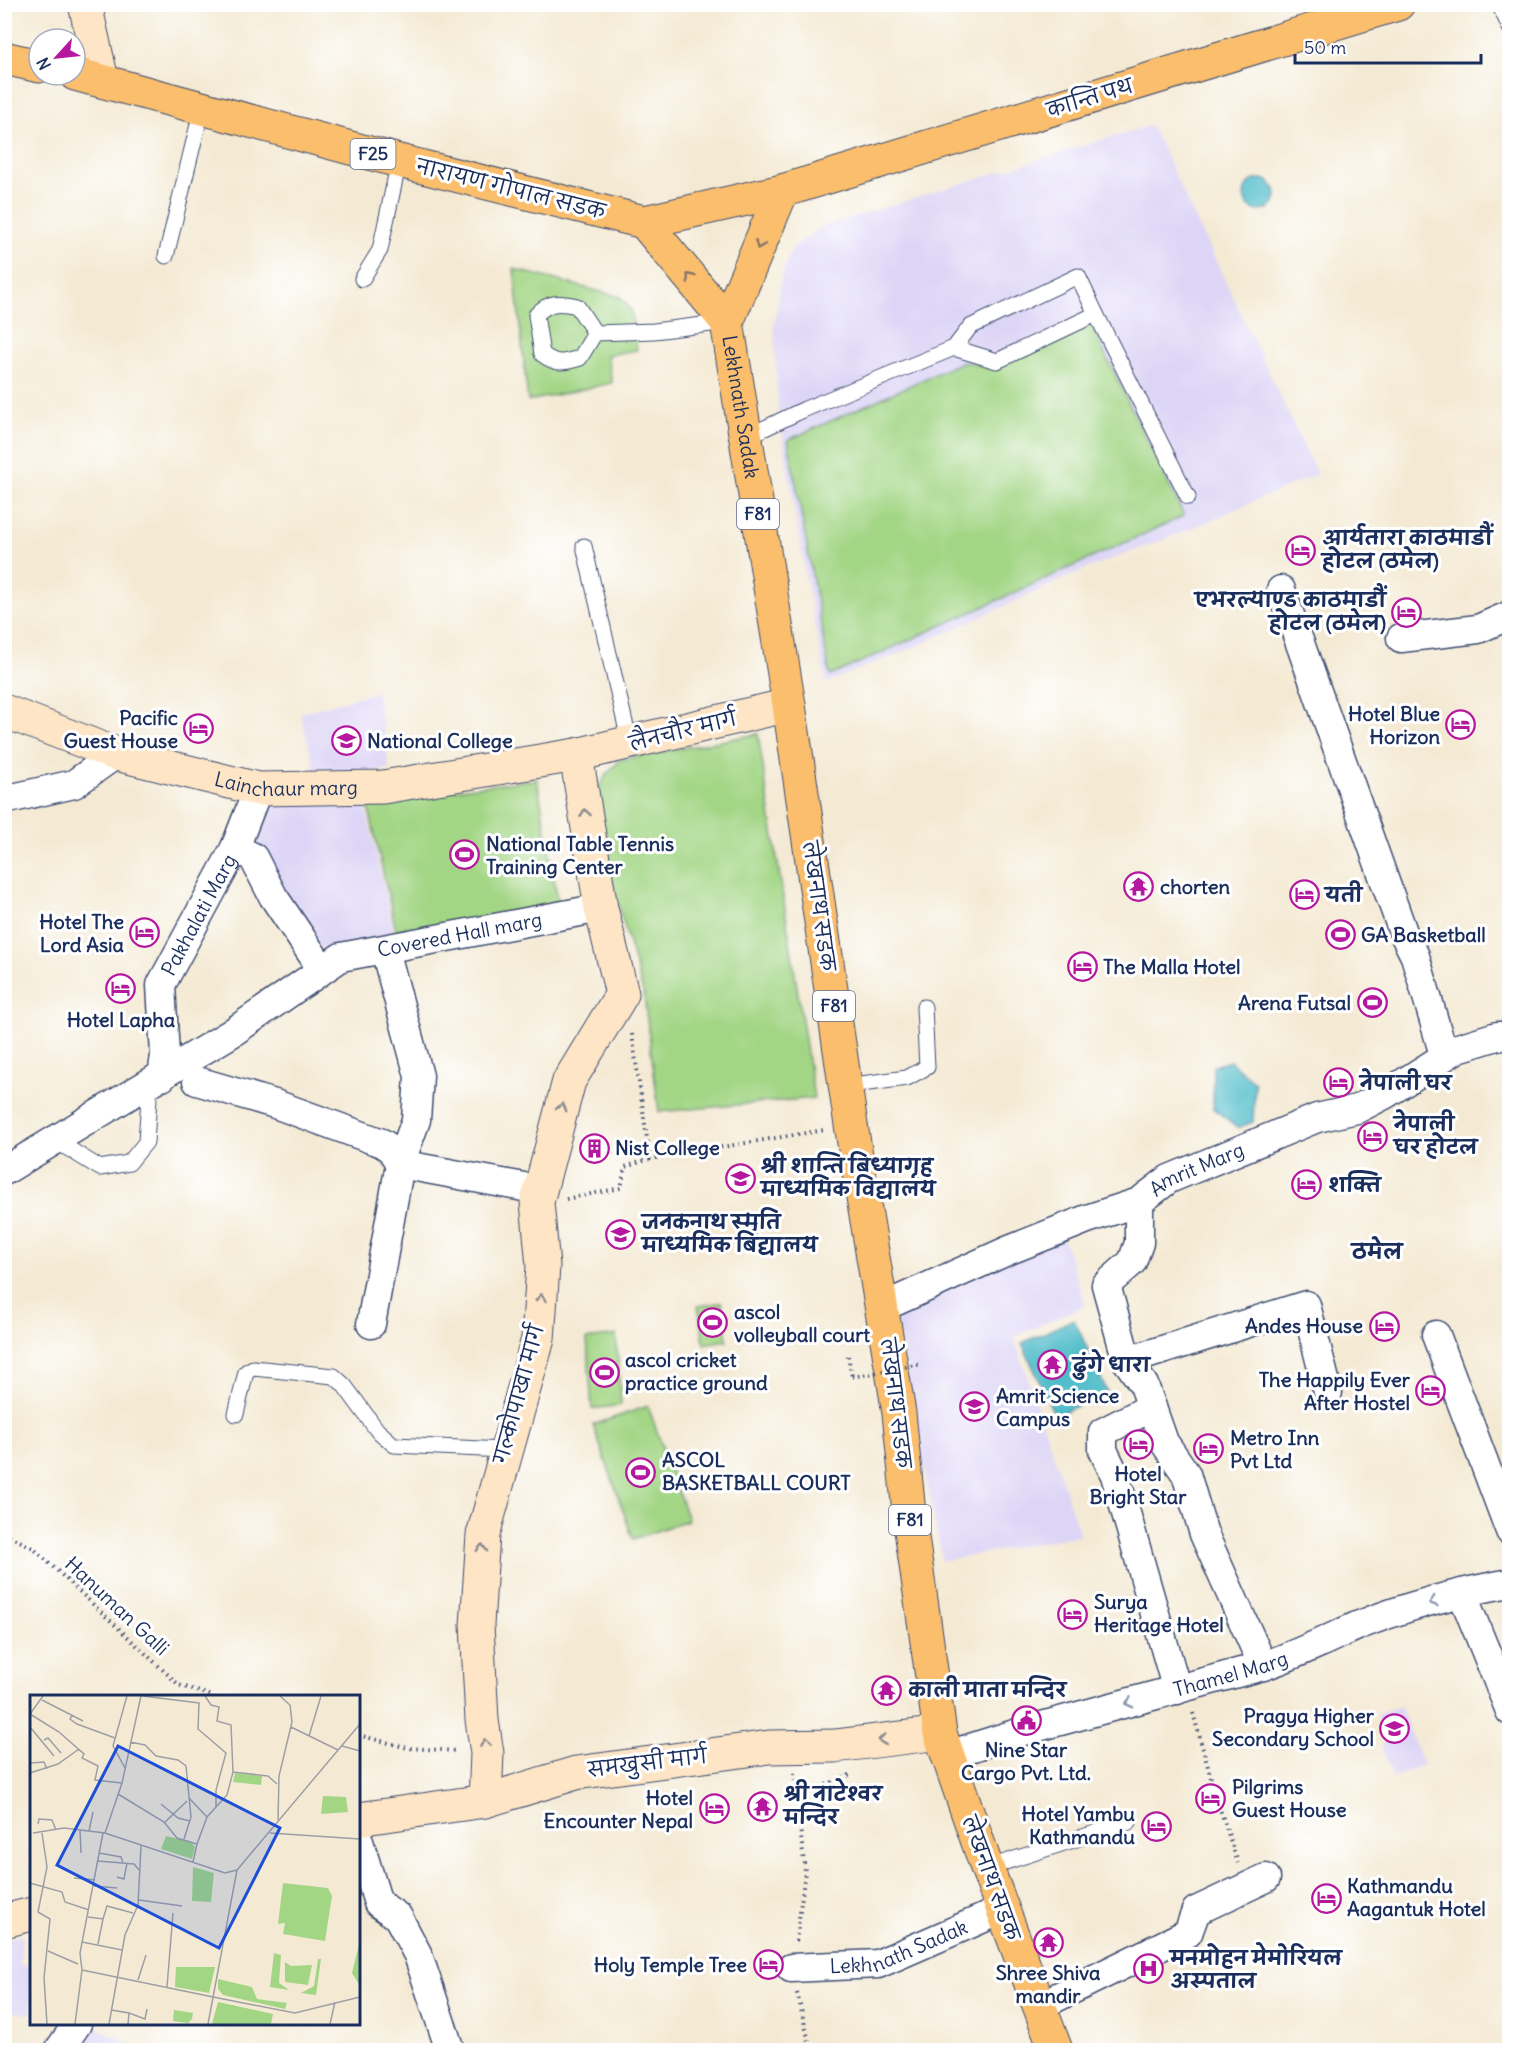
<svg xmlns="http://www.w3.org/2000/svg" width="1514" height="2055" font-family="Delius,'Playpen Sans Deva',sans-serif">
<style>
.built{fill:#ddd5f6}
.green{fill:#a2d584;stroke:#5e8271;stroke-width:1.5}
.water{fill:#4fbcc9;stroke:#357694;stroke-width:1.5}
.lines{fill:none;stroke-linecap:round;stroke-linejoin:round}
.lane-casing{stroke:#3c4b70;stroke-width:17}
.street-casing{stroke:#3c4b70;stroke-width:31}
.secondary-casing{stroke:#3c4b70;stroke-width:35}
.primary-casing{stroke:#3c4b70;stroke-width:35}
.path{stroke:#3c4b70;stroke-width:4;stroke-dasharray:1.5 4.5;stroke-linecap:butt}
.lane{stroke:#fff;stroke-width:15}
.street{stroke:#fff;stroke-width:28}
.secondary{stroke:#fde5c5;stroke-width:33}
.primary{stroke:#fabe6d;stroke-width:33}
.path-bridge{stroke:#3c4b70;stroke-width:4;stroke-dasharray:1.5 4.5;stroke-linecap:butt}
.oneway{stroke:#8a7666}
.oneway2{stroke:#8c8a92}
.oneway3{stroke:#8d97ae}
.labels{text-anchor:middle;stroke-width:6;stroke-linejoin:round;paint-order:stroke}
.shield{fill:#fff;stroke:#5f6d8e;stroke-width:1.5}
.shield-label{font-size:18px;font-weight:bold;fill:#1b2f5e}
.street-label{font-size:20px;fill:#1b2f5e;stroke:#fff}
.poi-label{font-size:20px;font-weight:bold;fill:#1b2f5e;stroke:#fff;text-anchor:start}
.neighbourhood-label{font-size:21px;font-weight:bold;fill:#1b2f5e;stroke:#fff}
.inset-road{fill:none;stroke:#9d9fa5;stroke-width:1.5}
.view{fill:#1d4ed8;fill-opacity:0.15;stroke:#1d4ed8;stroke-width:3}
.inset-edge{fill:none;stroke:#1b2f5e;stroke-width:3}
</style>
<rect width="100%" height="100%" fill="#fff"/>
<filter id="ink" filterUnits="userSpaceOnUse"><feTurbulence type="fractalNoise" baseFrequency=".0167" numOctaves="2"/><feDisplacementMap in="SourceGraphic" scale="12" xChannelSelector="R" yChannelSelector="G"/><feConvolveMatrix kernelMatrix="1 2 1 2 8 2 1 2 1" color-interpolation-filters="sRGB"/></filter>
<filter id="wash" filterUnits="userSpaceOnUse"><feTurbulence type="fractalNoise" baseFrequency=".008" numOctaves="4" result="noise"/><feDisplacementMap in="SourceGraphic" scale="24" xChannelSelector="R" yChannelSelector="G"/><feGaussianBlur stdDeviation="1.35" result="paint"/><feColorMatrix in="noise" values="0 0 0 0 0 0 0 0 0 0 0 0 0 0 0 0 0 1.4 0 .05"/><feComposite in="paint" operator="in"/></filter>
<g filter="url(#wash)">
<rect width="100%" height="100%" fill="#f4ead4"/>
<g class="built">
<polygon points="1151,125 1317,474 1174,536 1083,570 919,645 826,683 804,567 778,410 774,329 781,278 792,248 821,227"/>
<polygon points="377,692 389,769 318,780 300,713"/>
<polygon points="271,796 364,800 395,936 321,949 283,896 249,827"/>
<polygon points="1063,1238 1086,1305 1014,1337 1080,1535 942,1561 892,1298"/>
<polygon points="1400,1706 1423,1765 1393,1777 1380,1745 1386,1741 1376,1715"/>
<polygon points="22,1935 20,1964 31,1967 31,2014 5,2011 5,1940"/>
<polygon points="89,2024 137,2048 136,2050 74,2050"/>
</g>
<g class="green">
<polygon points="514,269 620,297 631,310 637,350 607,355 612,383 528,401"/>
<polygon points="1090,323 1184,516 830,676 788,440 962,362 1001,366"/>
<polygon points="758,734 814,1098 659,1112 644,996 609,872 593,799 606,775 620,760"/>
<polygon points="537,779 559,908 397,935 367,801"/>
<polygon points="722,1302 727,1340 704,1344 698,1306"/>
<polygon points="616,1335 621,1405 592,1409 587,1339"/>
<polygon points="648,1406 688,1520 633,1539 593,1425"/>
</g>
<g class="water">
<circle cx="1260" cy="195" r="16"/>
<polygon points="1230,1061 1255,1083 1253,1122 1238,1128 1213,1108 1213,1066"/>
<polygon points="1074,1319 1107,1392 1055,1416 1022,1343"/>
</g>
</g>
<g filter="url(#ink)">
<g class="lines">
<defs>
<g id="lane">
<polyline points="1499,4 1510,28"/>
<polyline points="166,256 202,108"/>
<polyline points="362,279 380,250 399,161"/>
<polyline points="1096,314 1188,497"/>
<path d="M595,333L577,306C560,302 549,301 536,315L542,354C556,365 563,363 580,358L595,333L654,331L727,322"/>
<polyline points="746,437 805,409 954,348 997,361 1096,314 1078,276 970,327 954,348"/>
<polyline points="584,546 630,744"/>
<polyline points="846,1086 907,1078 927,1067 924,1007"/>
<polyline points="56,1141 100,1168 129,1163 146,1142 150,1084"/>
<polyline points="236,1414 246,1372 253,1368 334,1376 344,1385 377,1430 394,1445 504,1450"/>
<polyline points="987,1868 1129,1822"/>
</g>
<g id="street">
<polyline points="1281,590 1403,932 1415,956 1444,1055"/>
<polyline points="1401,638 1478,629 1510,615"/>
<polyline points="4,800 74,784 116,754"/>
<polyline points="235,848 253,857 273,896 322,969"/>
<path id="s1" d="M162,1077L165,1055L161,985L235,848L258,789"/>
<polyline points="197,1081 275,1104 382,1143 391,1149 400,1164 540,1190"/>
<path id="s2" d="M4,1171L230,1034L341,957L601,908"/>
<polyline points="1139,1202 1139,1243 1132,1262 1106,1285 1127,1361 1144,1385 1164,1442 1186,1474 1204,1534 1263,1666"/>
<path id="s3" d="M883,1307L1007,1251L1087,1219L1139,1202L1169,1179L1317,1118L1357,1109L1386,1094L1458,1048L1497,1036H1510"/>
<polyline points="371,1324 400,1164 416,1120 419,1076 385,950"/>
<polyline points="1436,1335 1510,1531"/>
<polyline points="1127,1361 1306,1305 1328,1392"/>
<polyline points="1152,1407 1103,1432 1103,1450 1115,1475 1177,1690"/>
<polyline points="1462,1593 1510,1711"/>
<path id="s4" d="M948,1755L1027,1730L1263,1666C1296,1655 1326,1640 1357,1626C1404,1607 1460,1592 1510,1583"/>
<polyline points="358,1838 378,1903 398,1917 418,1955 450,2050"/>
<path id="s5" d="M791,1968L878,1964L1002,1910"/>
<polyline points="1039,2006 1188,1933 1196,1911 1266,1878"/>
<polyline points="59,2050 77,2024"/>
</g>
<g id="secondary">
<polyline points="85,4 102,80"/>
<path id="s6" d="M4,711L116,754L258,789L383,787L576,755L789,705"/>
<polyline points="485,1801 487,1753 482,1720 477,1625 483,1535 538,1339 543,1266 537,1202 569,1081 622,994 601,908 576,755"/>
<polyline points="358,1819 485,1801 576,1773 769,1747 835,1746 940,1733"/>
<polyline points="4,1921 32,1914"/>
</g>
<g id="primary">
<polyline points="4,58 39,66"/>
<polyline points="75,74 399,161 644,222 782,191 1398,4"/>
<path id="s7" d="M644,222L727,322L789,705L851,1125L899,1413L910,1523L940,1733L987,1868L1056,2050"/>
<polyline points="727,322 782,191"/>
</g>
</defs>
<use href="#lane" class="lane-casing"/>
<use href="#street" class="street-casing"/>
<use href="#secondary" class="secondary-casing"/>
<use href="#primary" class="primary-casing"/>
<g class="path">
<polyline points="632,1034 650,1159 824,1130"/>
<polyline points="566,1199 621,1188 625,1167 650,1159"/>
<polyline points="848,1356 852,1377"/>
<polyline points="4,1533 33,1548 179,1685 212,1696"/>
<polyline points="1193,1713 1217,1800 1238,1863"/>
<polyline points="358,1735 408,1748 458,1751"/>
<polyline points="794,1773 805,1872 796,1942"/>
<polyline points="798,1796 850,1775"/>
<polyline points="797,1993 811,2050"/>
</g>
<use href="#lane" class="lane"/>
<use href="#street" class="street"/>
<use href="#secondary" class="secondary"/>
<use href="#primary" class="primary"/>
<polyline class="path-bridge" points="852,1377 922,1364"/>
</g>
<defs><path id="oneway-chevron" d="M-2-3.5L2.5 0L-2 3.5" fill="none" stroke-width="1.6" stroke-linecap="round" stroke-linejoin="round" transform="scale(1.5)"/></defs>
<g class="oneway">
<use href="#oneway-chevron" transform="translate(759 245) rotate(113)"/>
<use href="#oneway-chevron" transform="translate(690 277) rotate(-129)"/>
</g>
<g class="oneway2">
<use href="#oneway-chevron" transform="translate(585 813) rotate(-99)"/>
<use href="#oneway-chevron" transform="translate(562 1107) rotate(-76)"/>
<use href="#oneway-chevron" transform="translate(541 1298) rotate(-86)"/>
<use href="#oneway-chevron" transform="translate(482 1548) rotate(-88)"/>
<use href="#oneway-chevron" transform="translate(882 1740) rotate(173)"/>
<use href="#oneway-chevron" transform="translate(485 1743) rotate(-99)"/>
</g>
<g class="oneway3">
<use href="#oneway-chevron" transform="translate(1433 1602) rotate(162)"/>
<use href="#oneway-chevron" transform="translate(1129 1703) rotate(165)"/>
</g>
</g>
<defs>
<symbol id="hotel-ring" viewBox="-11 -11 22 22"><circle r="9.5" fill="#fff" stroke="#b5179e" stroke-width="1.5"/><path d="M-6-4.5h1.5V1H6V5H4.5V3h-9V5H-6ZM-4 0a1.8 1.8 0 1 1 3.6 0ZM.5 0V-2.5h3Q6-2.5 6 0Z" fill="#b5179e"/></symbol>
<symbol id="university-ring" viewBox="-11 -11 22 22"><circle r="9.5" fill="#fff" stroke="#b5179e" stroke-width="1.5"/><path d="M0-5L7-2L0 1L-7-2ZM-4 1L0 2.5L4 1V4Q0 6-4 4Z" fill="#b5179e"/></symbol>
<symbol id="stadium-ring" viewBox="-11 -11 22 22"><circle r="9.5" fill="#fff" stroke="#b5179e" stroke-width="1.5"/><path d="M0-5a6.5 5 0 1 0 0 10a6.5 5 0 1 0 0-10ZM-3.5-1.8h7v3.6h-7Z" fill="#b5179e"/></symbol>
<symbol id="temple-ring" viewBox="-11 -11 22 22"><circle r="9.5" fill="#fff" stroke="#b5179e" stroke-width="1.5"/><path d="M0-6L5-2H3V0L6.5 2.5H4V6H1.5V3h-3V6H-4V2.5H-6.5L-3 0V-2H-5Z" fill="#b5179e"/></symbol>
<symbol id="building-ring" viewBox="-11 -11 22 22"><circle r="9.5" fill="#fff" stroke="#b5179e" stroke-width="1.5"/><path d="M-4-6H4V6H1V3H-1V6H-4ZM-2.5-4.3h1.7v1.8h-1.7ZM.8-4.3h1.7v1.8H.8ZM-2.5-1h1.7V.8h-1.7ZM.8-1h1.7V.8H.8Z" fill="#b5179e"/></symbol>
<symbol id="school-ring" viewBox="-11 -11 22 22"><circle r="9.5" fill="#fff" stroke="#b5179e" stroke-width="1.5"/><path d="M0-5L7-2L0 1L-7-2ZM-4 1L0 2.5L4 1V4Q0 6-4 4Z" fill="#b5179e"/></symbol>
<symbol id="civic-ring" viewBox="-11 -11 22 22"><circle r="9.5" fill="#fff" stroke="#b5179e" stroke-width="1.5"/><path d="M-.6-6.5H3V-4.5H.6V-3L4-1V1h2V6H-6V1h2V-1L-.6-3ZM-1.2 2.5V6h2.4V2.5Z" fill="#b5179e"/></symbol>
<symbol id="hospital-ring" viewBox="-11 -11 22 22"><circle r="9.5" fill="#fff" stroke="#b5179e" stroke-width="1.5"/><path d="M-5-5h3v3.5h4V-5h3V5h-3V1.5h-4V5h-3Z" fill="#b5179e"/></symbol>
</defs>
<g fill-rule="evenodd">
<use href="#hotel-ring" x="1284" y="534" width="33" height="33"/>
<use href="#hotel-ring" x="1390" y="596" width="33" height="33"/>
<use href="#hotel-ring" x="1444" y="708" width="33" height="33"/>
<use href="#hotel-ring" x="182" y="712" width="33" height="33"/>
<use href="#university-ring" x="330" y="724" width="33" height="33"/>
<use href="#stadium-ring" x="448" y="838" width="33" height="33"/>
<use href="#temple-ring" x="1122" y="870" width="33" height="33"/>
<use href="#hotel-ring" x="1288" y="878" width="33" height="33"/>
<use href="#hotel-ring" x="128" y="916" width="33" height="33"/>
<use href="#stadium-ring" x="1324" y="918" width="33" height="33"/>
<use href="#hotel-ring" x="1066" y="950" width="33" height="33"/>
<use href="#hotel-ring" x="104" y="972" width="33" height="33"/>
<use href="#stadium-ring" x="1356" y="986" width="33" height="33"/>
<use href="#hotel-ring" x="1322" y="1066" width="33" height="33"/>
<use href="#hotel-ring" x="1356" y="1120" width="33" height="33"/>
<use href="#building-ring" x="578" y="1132" width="33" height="33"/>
<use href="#school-ring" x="724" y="1162" width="33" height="33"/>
<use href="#hotel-ring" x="1290" y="1168" width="33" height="33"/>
<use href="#school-ring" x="604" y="1218" width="33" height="33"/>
<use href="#stadium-ring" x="696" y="1306" width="33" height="33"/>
<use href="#hotel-ring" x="1368" y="1310" width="33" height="33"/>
<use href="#temple-ring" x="1036" y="1348" width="33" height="33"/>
<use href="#stadium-ring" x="588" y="1356" width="33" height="33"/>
<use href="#hotel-ring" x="1414" y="1374" width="33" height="33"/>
<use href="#university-ring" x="958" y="1390" width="33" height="33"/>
<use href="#hotel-ring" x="1122" y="1428" width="33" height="33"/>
<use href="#hotel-ring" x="1192" y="1432" width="33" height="33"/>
<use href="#stadium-ring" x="624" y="1456" width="33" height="33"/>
<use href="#hotel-ring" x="1056" y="1598" width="33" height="33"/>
<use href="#temple-ring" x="870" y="1674" width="33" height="33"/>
<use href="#civic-ring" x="1010" y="1704" width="33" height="33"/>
<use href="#school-ring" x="1378" y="1712" width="33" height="33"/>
<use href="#hotel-ring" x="1194" y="1782" width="33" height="33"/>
<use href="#temple-ring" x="746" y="1790" width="33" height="33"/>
<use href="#hotel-ring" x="698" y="1792" width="33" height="33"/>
<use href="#hotel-ring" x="1140" y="1810" width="33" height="33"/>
<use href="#hotel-ring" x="1310" y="1882" width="33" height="33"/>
<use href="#temple-ring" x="1032" y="1926" width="33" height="33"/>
<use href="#hotel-ring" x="752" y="1948" width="33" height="33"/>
<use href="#hospital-ring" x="1132" y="1952" width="33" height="33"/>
</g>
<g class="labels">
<g class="shield">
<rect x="350.5" y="139" width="45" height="30" rx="4.5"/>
<rect x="737" y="499" width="42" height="30" rx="4.5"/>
<rect x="813" y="991" width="42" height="30" rx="4.5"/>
<rect x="889" y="1505" width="42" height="30" rx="4.5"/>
</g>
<g class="shield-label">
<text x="373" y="160">F25</text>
<text x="758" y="520">F81</text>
<text x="834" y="1012">F81</text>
<text x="910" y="1526">F81</text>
</g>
<g class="street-label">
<text transform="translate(1090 98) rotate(-17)" y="7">कान्ति पथ</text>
<text transform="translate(511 189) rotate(14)" y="7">नारायण गोपाल सडक</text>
<text dy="7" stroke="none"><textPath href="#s7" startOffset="216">Lekhnath Sadak</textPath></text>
<text transform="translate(683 731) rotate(-14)" y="7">लैनचौर मार्ग</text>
<text dy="7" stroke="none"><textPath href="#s6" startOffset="294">Lainchaur marg</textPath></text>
<text transform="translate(819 906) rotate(82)" y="7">लेखनाथ सडक</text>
<text dy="7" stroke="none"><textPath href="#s1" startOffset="172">Pakhalati Marg</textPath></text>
<text dy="7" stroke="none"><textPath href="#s2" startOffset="520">Covered Hall marg</textPath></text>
<text dy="7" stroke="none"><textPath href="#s3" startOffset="344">Amrit Marg</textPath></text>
<text transform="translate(519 1394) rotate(-75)" y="7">गल्कोपाखा मार्ग</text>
<text transform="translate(896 1403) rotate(83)" y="7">लेखनाथ सडक</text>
<text transform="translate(117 1606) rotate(43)" y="7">Hanuman Galli</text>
<text dy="7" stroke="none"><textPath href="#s4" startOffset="294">Thamel Marg</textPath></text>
<text transform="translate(647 1763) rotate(-7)" y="7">समखुसी मार्ग</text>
<text transform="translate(991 1878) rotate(70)" y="7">लेखनाथ सडक</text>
<text dy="7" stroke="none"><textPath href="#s5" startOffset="111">Lekhnath Sadak</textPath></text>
</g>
<g class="poi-label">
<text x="1322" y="545">आर्यतारा काठमाडौं<tspan x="1322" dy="23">होटल (ठमेल)</tspan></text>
<text x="1386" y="607" text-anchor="end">एभरल्याण्ड काठमाडौं<tspan x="1386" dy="23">होटल (ठमेल)</tspan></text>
<text x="1440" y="721" text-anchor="end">Hotel Blue<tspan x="1440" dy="23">Horizon</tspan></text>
<text x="178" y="725" text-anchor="end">Pacific<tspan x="178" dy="23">Guest House</tspan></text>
<text x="367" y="748">National College</text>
<text x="486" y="851">National Table Tennis<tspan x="486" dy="23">Training Center</tspan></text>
<text x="1160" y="894">chorten</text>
<text x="1325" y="902">यती</text>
<text x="124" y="929" text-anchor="end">Hotel The<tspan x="124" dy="23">Lord Asia</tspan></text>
<text x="1361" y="942">GA Basketball</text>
<text x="1103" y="974">The Malla Hotel</text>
<text x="1351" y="1010" text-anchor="end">Arena Futsal</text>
<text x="121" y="1027" text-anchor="middle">Hotel Lapha</text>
<text x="1360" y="1090">नेपाली घर</text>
<text x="1394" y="1131">नेपाली<tspan x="1394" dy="23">घर होटल</tspan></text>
<text x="615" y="1155">Nist College</text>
<text x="761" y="1173">श्री शान्ति बिध्यागृह<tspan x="761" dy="23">माध्यमिक विद्यालय</tspan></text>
<text x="1328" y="1192">शक्ति</text>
<text x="642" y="1229">जनकनाथ स्मृति<tspan x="642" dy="23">माध्यमिक बिद्यालय</tspan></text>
<text x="734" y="1319">ascol<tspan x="734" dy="23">volleyball court</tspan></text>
<text x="1363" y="1333" text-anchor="end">Andes House</text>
<text x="625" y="1367">ascol cricket<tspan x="625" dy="23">practice ground</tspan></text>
<text x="1073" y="1372">ढुंगे धारा</text>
<text x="1410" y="1387" text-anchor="end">The Happily Ever<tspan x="1410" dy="23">After Hostel</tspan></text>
<text x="996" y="1403">Amrit Science<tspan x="996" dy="23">Campus</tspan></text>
<text x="1230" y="1445">Metro Inn<tspan x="1230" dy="23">Pvt Ltd</tspan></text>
<text x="662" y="1467">ASCOL<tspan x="662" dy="23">BASKETBALL COURT</tspan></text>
<text x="1138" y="1481" text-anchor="middle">Hotel<tspan x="1138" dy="23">Bright Star</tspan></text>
<text x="1094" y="1609">Surya<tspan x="1094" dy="23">Heritage Hotel</tspan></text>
<text x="908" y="1697">काली माता मन्दिर</text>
<text x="1374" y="1723" text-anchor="end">Pragya Higher<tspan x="1374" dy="23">Secondary School</tspan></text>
<text x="1026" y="1757" text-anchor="middle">Nine Star<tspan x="1026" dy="23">Cargo Pvt. Ltd.</tspan></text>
<text x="1232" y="1794">Pilgrims<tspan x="1232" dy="23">Guest House</tspan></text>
<text x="784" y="1801">श्री नाटेश्वर<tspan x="784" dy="23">मन्दिर</tspan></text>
<text x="693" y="1805" text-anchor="end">Hotel<tspan x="693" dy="23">Encounter Nepal</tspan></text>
<text x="1135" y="1821" text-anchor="end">Hotel Yambu<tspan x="1135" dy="23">Kathmandu</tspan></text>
<text x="1347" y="1893">Kathmandu<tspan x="1347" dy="23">Aagantuk Hotel</tspan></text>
<text x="1170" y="1965">मनमोहन मेमोरियल<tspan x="1170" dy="23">अस्पताल</tspan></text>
<text x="747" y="1972" text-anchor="end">Holy Temple Tree</text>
<text x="1048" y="1980" text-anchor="middle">Shree Shiva<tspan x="1048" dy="23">mandir</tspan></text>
</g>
<g class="neighbourhood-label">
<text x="1377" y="1259">ठमेल</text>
</g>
</g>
<g transform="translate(30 1695)">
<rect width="330" height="330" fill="#f4ead4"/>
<path d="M205,78L232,81L231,90L203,87ZM293,101L316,102L318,117L291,119ZM136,141L161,147L165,152L162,164L131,154ZM163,172L184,178L181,207L162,206ZM253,188L298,193L302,201L295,246L253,239L255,228L248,229ZM330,245V289H329L322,278ZM244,258L251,260L249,288L259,295L240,292ZM288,264H291L286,300L271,298L284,291ZM255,267L261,271L282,270L278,290L255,287ZM146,272H185L179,298L145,292ZM188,284L222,292L227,304L257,308L255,314L193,300L188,294ZM188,307L243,319L241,329H182ZM144,315L163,318L162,324L158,328L143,326Z" fill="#a2d584"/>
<path class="inset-road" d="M113,1L169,8L168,34L196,58L186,95V112M175,1L181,10L189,12L187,26L201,30L203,77M12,5L53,26M0,19L29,37L54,59L52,63L68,71L65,85L92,88M0,19L13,1M42,20L40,24L47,29L85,43M0,32L24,61M261,32L308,55M279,41L291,1M14,45L18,43L31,58M100,47L115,50L126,61L148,65L156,71L161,122L154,144M312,51L330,56M0,68L14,67L17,74M95,73L83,51L97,1M203,77L238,81L247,89M0,78L28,69L49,54M88,99L134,127L147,143L167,149L163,167M159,103L177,122M131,109L148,123L160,126M248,125L249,81L262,27L260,10L250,1M134,128L157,106M8,129L9,124L22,125L26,135M50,135L51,158M59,136L63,117M3,138L34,133L75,138L195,178L207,175M75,138L92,88L111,1M240,138L330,144M167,149L177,122L197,100L203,77M69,158L91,162L93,168M68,166L104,169L109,175M87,182L94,184L97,168M44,183L65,185M0,188L32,197L35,207L59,215M64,191L87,193M109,205L152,211M8,217L20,224L14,283L17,329M8,217L17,172L12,138M58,222L73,224L77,211L103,218M52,247L92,255M68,249L73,224M18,256L48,269M52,275L50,258L73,138M52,275L183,302M108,285L116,260M137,292L143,218M183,302L265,318L330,302M81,315L99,318L98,329M99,318L115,324L117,314M45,329L52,275M79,329L95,240L108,210L111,151M178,329L207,175L330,29M300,329L305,307"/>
<path class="view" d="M88,51L250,133L189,253L27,170Z"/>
<rect width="330" height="330" class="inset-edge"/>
</g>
<rect width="1514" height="2055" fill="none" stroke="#fff" stroke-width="24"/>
<g transform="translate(57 57) rotate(243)"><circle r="28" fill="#ffffff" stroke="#a4acbf" stroke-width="1.5"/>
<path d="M0-4.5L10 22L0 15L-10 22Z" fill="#b5179e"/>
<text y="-9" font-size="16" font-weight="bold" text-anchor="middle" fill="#1b2f5e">N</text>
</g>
<path d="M1295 54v9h186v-9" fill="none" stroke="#1b2f5e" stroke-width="3"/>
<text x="1304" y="54" font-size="18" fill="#1b2f5e" stroke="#ffffff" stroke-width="4.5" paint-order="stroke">50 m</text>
</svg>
